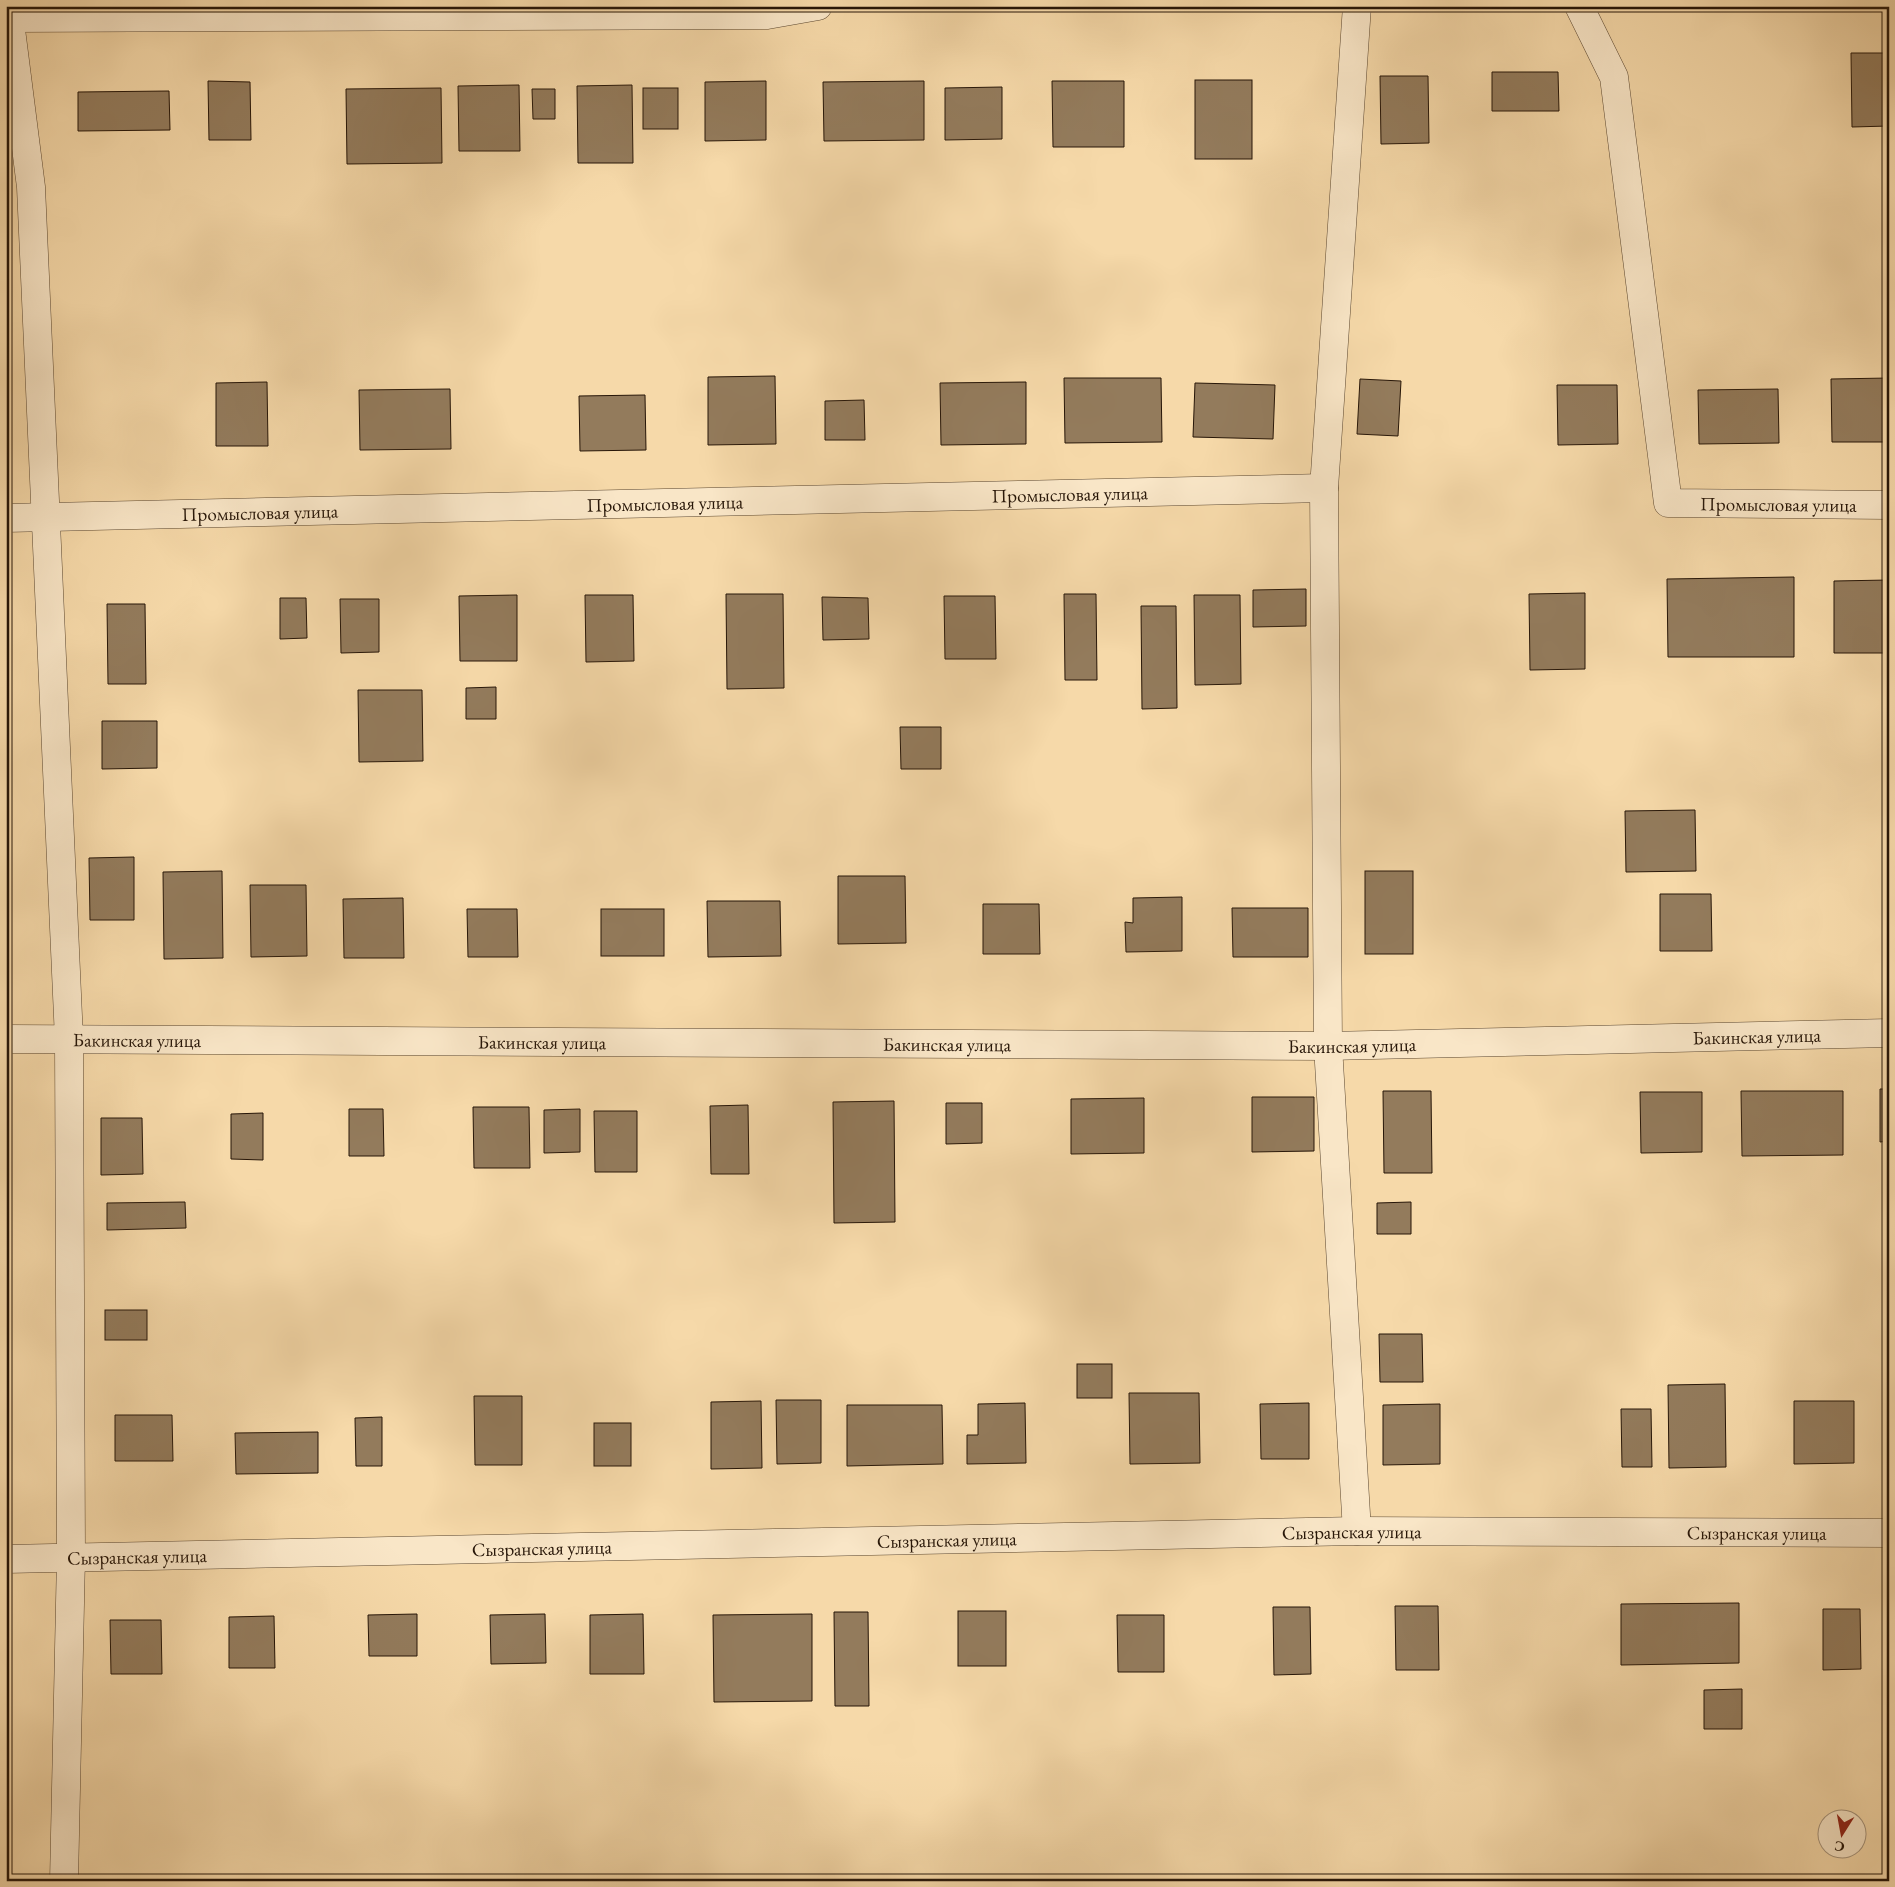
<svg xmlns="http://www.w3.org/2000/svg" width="1895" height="1887" font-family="'EB Garamond',serif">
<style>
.building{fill:#937b5c;stroke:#271608}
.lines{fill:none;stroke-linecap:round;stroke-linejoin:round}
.minor-casing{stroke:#5b4730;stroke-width:29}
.minor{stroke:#f9e6c7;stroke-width:28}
.labels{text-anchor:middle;stroke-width:4;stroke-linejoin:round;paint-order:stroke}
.street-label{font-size:19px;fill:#271608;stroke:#f9e6c7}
</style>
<rect width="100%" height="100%" fill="#f6d9a9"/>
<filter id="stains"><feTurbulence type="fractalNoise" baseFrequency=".004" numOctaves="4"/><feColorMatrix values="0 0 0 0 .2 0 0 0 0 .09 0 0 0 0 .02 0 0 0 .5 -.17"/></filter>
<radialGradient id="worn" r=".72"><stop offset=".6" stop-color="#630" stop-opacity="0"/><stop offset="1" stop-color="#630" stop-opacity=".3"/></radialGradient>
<g class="building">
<polygon points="1851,53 1889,53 1889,126 1852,127"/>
<polygon points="1492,72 1558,72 1559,111 1492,111"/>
<polygon points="1380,76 1428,76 1429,143 1381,144"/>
<rect x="1195" y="80" width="57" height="79"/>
<polygon points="208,81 250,82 251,140 209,140"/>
<polygon points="766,81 766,140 705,141 705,82"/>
<polygon points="924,81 924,140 824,141 823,82"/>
<polygon points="1052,81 1124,81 1124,147 1053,147"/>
<polygon points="519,85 520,151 459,151 458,86"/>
<polygon points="632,85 633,163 578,163 577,86"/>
<polygon points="1002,87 1002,139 945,140 945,88"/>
<polygon points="441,88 442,163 347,164 346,89"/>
<rect x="643" y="88" width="35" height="41"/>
<polygon points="532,89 555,89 555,119 533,119"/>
<polygon points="169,91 170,130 78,131 78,92"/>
<polygon points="775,376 776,444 708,445 708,377"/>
<polygon points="1064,378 1161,378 1162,442 1065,443"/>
<polygon points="1889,378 1889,442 1832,442 1831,379"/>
<polygon points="1360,379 1401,381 1398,436 1357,434"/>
<polygon points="267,382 268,446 216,446 216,383"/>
<polygon points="1026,382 1026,444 941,445 940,383"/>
<polygon points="1195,383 1275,385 1273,439 1193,437"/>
<polygon points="1557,385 1617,385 1618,444 1558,445"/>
<polygon points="450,389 451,449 360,450 359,390"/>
<polygon points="1778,389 1779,443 1699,444 1698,390"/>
<polygon points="645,395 646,450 580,451 579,396"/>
<polygon points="864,400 865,440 825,440 825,401"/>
<polygon points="1794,577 1794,657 1668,657 1667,579"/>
<polygon points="1889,580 1889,653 1834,653 1834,581"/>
<polygon points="1306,589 1306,626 1253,627 1253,590"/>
<polygon points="1585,593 1585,669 1530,670 1529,594"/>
<polygon points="726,594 783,594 784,688 727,689"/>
<polygon points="1064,594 1096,594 1097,680 1065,680"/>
<polygon points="517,595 517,661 460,661 459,596"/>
<polygon points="585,595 633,595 634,661 586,662"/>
<polygon points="1194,595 1240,595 1241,684 1195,685"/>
<polygon points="944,596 995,596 996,659 945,659"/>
<polygon points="822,597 868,598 869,639 823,640"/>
<polygon points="280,598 306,598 307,638 280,639"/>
<polygon points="340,599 379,599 379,652 341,653"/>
<polygon points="107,604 145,604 146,684 108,684"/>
<polygon points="1141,606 1176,606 1177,708 1142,709"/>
<polygon points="496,687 496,719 466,719 466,688"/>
<polygon points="358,690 422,690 423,761 359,762"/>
<polygon points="102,721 157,721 157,768 102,769"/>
<polygon points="900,727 941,727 941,769 901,769"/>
<polygon points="1695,810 1696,871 1626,872 1625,811"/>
<polygon points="134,857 134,920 90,920 89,858"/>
<polygon points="222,871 223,958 164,959 163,872"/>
<rect x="1365" y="871" width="48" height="83"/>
<polygon points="838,876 905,876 906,943 838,944"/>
<polygon points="250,885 306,885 307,956 251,957"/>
<polygon points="1660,894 1711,894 1712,951 1660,951"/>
<polygon points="1182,897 1182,951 1126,952 1125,922 1133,923 1133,898"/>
<polygon points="403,898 404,958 344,958 343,899"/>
<polygon points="707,901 780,901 781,956 708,957"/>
<polygon points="983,904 1039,904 1040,954 983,954"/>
<polygon points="1232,908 1308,908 1308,957 1233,957"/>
<polygon points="467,909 517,909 518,957 468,957"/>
<rect x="601" y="909" width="63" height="47"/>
<polygon points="1880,1089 1889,1089 1889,1141 1880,1142"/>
<polygon points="1383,1091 1431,1091 1432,1173 1384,1173"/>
<polygon points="1741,1091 1843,1091 1843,1155 1742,1156"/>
<polygon points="1640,1092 1702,1092 1702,1152 1641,1153"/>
<polygon points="1252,1097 1314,1097 1314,1151 1252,1152"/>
<polygon points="1144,1098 1144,1153 1071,1154 1071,1099"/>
<polygon points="894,1101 895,1222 834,1223 833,1102"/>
<polygon points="946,1103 982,1103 982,1143 946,1144"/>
<polygon points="748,1105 749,1174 711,1174 710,1106"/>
<polygon points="473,1107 529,1107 530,1168 474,1168"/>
<polygon points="349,1109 383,1109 384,1156 349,1156"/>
<polygon points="580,1109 580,1152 544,1153 544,1110"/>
<polygon points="594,1111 637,1111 637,1172 595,1172"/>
<polygon points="263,1113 263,1160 231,1159 231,1114"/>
<polygon points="101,1118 142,1118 143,1174 101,1175"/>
<polygon points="185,1202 186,1228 107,1230 107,1203"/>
<polygon points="1411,1202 1411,1234 1377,1234 1377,1203"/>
<rect x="105" y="1310" width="42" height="30"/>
<polygon points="1379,1334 1422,1334 1423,1382 1380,1382"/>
<rect x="1077" y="1364" width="35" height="34"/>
<polygon points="1725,1384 1726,1467 1669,1468 1668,1385"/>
<polygon points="1129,1393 1199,1393 1200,1463 1130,1464"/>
<polygon points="474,1396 522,1396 522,1465 475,1465"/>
<polygon points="776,1400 821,1400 821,1463 777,1464"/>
<polygon points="761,1401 762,1468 711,1469 711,1402"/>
<polygon points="1794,1401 1854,1401 1854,1463 1794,1464"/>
<polygon points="1025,1403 1026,1463 967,1464 967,1435 978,1435 978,1404"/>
<polygon points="1309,1403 1309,1459 1261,1459 1260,1404"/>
<polygon points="1440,1404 1440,1464 1383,1465 1383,1405"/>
<polygon points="847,1405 942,1405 943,1464 847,1466"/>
<polygon points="1621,1409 1651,1409 1652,1467 1622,1467"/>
<polygon points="115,1415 172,1415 173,1461 115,1461"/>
<polygon points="382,1417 382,1466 356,1466 355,1418"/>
<rect x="594" y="1423" width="37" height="43"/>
<polygon points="318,1432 318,1473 236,1474 235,1433"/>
<polygon points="1739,1603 1739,1663 1621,1665 1621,1604"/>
<polygon points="1395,1606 1438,1606 1439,1670 1396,1670"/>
<polygon points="1273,1607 1310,1607 1311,1674 1274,1675"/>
<polygon points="1823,1609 1860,1609 1861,1669 1823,1670"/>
<rect x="958" y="1611" width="48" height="55"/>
<polygon points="834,1612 868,1612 869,1706 835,1706"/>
<polygon points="417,1614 417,1656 369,1656 368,1615"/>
<polygon points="545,1614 546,1663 491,1664 490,1615"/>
<polygon points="643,1614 644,1674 590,1674 590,1615"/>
<polygon points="812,1614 812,1701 714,1702 713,1615"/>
<polygon points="1117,1615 1164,1615 1164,1672 1118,1672"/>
<polygon points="274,1616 275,1668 229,1668 229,1617"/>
<polygon points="110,1620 161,1620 162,1674 111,1674"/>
<polygon points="1742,1689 1742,1729 1704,1729 1704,1690"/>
</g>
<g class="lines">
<defs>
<g id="minor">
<polyline points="8,6 31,187 69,1039 71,1557 64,1881"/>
<polyline points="1357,6 1324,488 1328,1046 1357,1531"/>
<path id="s1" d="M1579,6L1614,77L1668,503L1889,505"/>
<polyline points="10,18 767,15 818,6"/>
<path id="s2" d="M6,518L1324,488"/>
<path id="s3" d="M6,1039L1328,1046L1889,1033"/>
<path id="s4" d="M6,1559L1357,1531L1889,1533"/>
</g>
</defs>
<use href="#minor" class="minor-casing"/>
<use href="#minor" class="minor"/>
</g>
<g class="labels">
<g class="street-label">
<text dy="7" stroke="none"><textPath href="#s2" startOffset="1064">Промысловая улица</textPath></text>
<text dy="7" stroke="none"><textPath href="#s2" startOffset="659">Промысловая улица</textPath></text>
<text dy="7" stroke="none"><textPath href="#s1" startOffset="619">Промысловая улица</textPath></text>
<text dy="7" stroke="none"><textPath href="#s2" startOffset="254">Промысловая улица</textPath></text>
<text dy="7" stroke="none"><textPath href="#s3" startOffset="1751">Бакинская улица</textPath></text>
<text dy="7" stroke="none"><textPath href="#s3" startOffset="131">Бакинская улица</textPath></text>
<text dy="7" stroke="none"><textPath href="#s3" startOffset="536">Бакинская улица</textPath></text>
<text dy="7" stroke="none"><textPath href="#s3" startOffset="941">Бакинская улица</textPath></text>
<text dy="7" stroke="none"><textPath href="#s3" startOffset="1346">Бакинская улица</textPath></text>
<text dy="7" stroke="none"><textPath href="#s4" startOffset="1346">Сызранская улица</textPath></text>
<text dy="7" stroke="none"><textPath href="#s4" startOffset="1751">Сызранская улица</textPath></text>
<text dy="7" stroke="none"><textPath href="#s4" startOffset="941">Сызранская улица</textPath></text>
<text dy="7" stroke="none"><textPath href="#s4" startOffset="536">Сызранская улица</textPath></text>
<text dy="7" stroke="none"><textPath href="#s4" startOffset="131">Сызранская улица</textPath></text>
</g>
</g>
<rect width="1895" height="1887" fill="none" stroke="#f6d9a9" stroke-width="25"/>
<rect x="8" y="8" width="1880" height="1872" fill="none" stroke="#271608" stroke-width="2.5"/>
<rect x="12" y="12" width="1870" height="1862" fill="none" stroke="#271608"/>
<g transform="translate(1842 1834) rotate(191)"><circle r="24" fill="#f9e6c7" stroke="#a5937b"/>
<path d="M0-4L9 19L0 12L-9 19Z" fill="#8f2418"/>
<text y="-8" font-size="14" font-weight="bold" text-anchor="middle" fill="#271608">С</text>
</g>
<rect width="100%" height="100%" filter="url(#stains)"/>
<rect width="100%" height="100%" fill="url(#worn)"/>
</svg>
